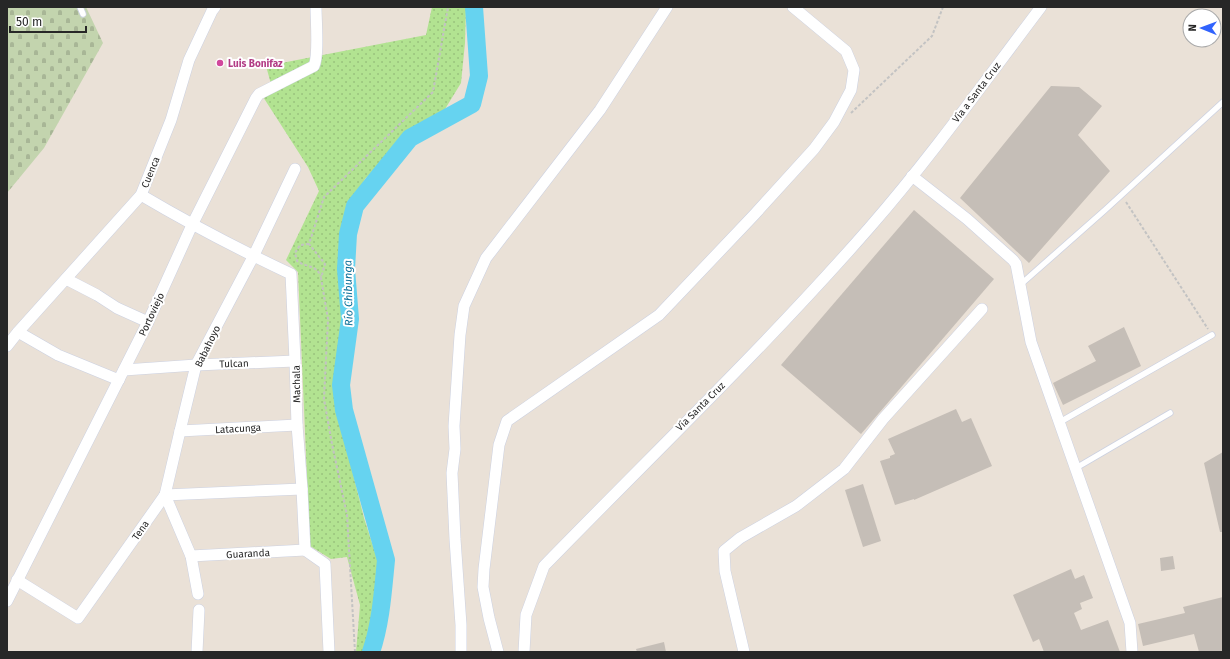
<svg xmlns="http://www.w3.org/2000/svg" width="1230" height="659" font-family="'Fira Sans',sans-serif">
<style>
.cemetery{fill:url(#cemetery-stones)}
.park{fill:url(#park-dots)}
.lines{fill:none;stroke-linecap:round;stroke-linejoin:round}
.river{stroke:#66d3f0;stroke-width:18}
.building{fill:#c5beb7}
.lane-casing{stroke:#ccd1e1;stroke-width:7}
.street-casing{stroke:#ccd1e1;stroke-width:12}
.path{stroke:#c3c3c3;stroke-width:2;stroke-dasharray:3 2;stroke-linecap:butt}
.lane{stroke:#fff;stroke-width:5.5}
.street{stroke:#fff;stroke-width:11}
.hotel-dot{fill:#d1479c;stroke:#fff;stroke-width:1.5}
.labels{text-anchor:middle;stroke-width:4;stroke-linejoin:round;paint-order:stroke}
.hotel-label{font-size:10px;font-weight:bold;fill:#b23c85;stroke:#fff;text-anchor:start}
.street-label{font-size:10px;fill:#272727;stroke:#fff}
.water-label{font-size:11px;font-style:italic;fill:#0a6e97;stroke:#fff}
</style>
<defs>
<pattern id="cemetery-stones" width="16" height="16" patternUnits="userSpaceOnUse"><rect width="16" height="16" fill="#c3d4ae"/><path d="M2 7V4a2 2 0 0 1 4 0v3zM10 15v-3a2 2 0 0 1 4 0v3z" fill="#a8b696"/></pattern>
<pattern id="park-dots" width="8" height="8" patternUnits="userSpaceOnUse"><rect width="8" height="8" fill="#b2e391"/><path d="M2 2h.1M6 6h.1" fill="none" stroke="#99c37d" stroke-width="1.8" stroke-linecap="round"/></pattern>
</defs>
<rect width="100%" height="100%" fill="#eae1d7"/>
<polygon class="cemetery" points="7,7 86,7 103,43 44,148 7,193"/>
<polygon class="park" points="432,7 466,7 465,43 461,83 442,114 397,147 365,179 347,211 338,258 342,306 337,371 339,418 364,518 381,571 368,652 356,652 360,605 347,557 331,559 310,546 298,272 286,260 319,191 308,167 258,89 271,84 266,66 426,35"/>
<g class="lines">
<path class="river" d="M371,652C381,623 383,590 386,560L344,410L341,385L350,319L346,269L348,234L355,206L410,138L472,104L479,76L474,7"/>
</g>
<g class="building">
<polygon points="1051,86 1079,87 1102,106 1078,135 1110,171 1029,263 960,198"/>
<polygon points="914,210 994,279 861,434 781,365"/>
<polygon points="1124,327 1141,366 1063,405 1053,383 1096,361 1088,346"/>
<polygon points="956,409 962,422 971,418 992,466 914,500 914,499 895,505 880,461 890,458 890,456 895,454 888,439"/>
<polygon points="1223,452 1223,532 1220,532 1204,463"/>
<polygon points="863,484 881,541 863,547 845,490"/>
<polygon points="1173,556 1175,569 1161,571 1160,558"/>
<polygon points="1071,569 1075,579 1084,575 1093,598 1080,603 1082,609 1074,613 1081,630 1108,620 1120,652 1044,652 1039,639 1033,642 1013,595"/>
<polygon points="1223,597 1223,652 1199,652 1194,634 1143,646 1138,624 1185,613 1183,607"/>
<polygon points="664,642 666,652 637,652 636,649"/>
</g>
<g class="lines">
<defs>
<g id="lane">
<polyline points="80,7 83,14"/>
<polyline points="1020,285 1105,210 1223,102"/>
<polyline points="1060,422 1212,335"/>
<polyline points="1076,468 1170,413"/>
</g>
<g id="street">
<polyline points="912,176 967,219 1013,260 1016,264 1031,342 1130,623 1132,652"/>
<path d="M141,195C190,224 240,250 291,274L295,361L297,425L302,489L305,550L325,564L329,652"/>
<polyline points="66,279 97,295 117,308 148,322"/>
<polyline points="18,332 58,355 119,380"/>
<polyline points="7,346 18,332 141,195 171,120 189,60 212,11 215,7"/>
<polyline points="124,370 196,365 295,361"/>
<polyline points="180,431 297,425"/>
<polyline points="165,495 302,489"/>
<polyline points="191,556 305,550"/>
<polyline points="17,580 78,618 165,495"/>
<polyline points="198,594 191,556 165,495 180,431 196,365 253,257 295,169"/>
<path d="M7,601L148,322L192,225L256,98L259,94L314,66C319,55 316,21 316,7"/>
<polyline points="197,652 199,610"/>
<polyline points="461,652 461,625 455,539 452,473 455,449 454,426 460,335 464,306 486,258 600,110 667,7"/>
<polyline points="498,652 489,618 483,587 484,569 499,445 507,421 659,315 754,215 814,149 834,122 851,90 854,70 846,51 793,7"/>
<path d="M524,652L526,615L544,566C653,454 767,345 870,227C931,157 985,81 1041,7"/>
<polyline points="744,652 725,571 724,551 740,538 796,506 844,469 883,419 982,309"/>
</g>
</defs>
<use href="#lane" class="lane-casing"/>
<use href="#street" class="street-casing"/>
<g class="path">
<polyline points="851,113 932,36 943,7"/>
<polyline points="1126,202 1208,329"/>
<path d="M309,244L300,245L295,253L297,261C307,268 316,264 321,277"/>
<polyline points="355,652 347,515 332,444 324,399 328,319 321,278 325,264 309,244 324,197 433,92 448,7"/>
</g>
<use href="#lane" class="lane"/>
<use href="#street" class="street"/>
</g>
<circle class="hotel-dot" cx="220" cy="63" r="4"/>
<g class="labels">
<g class="hotel-label">
<text x="228" y="67">Luis Bonifaz</text>
</g>
<g class="street-label">
<text transform="translate(976 92) rotate(-53)" y="4">Vía a Santa Cruz</text>
<text transform="translate(150 172) rotate(-68)" y="4">Cuenca</text>
<text transform="translate(151 314) rotate(-65)" y="4">Portoviejo</text>
<text transform="translate(207 346) rotate(-64)" y="4">Babahoyo</text>
<text transform="translate(234 363) rotate(-2)" y="4">Tulcan</text>
<text transform="translate(296 384) rotate(-91)" y="4">Machala</text>
<text transform="translate(700 406) rotate(-45)" y="4">Vía Santa Cruz</text>
<text transform="translate(238 428) rotate(-3)" y="4">Latacunga</text>
<text transform="translate(140 530) rotate(-55)" y="4">Tena</text>
<text transform="translate(248 553) rotate(-3)" y="4">Guaranda</text>
</g>
<g class="water-label">
<text transform="translate(348 293) rotate(-91)" y="4">Río Chibunga</text>
</g>
</g>
<rect width="1230" height="659" fill="none" stroke="#272727" stroke-width="16"/>
<g transform="translate(1202 28) rotate(271)"><circle r="19" fill="#ffffff" stroke="#a9a9a9"/>
<path d="M0-3L7 15L0 10L-7 15Z" fill="#3163fd"/>
<text y="-6" font-size="11" font-weight="bold" text-anchor="middle" fill="#272727">N</text>
</g>
<path d="M10 26v6h76v-6" fill="none" stroke="#272727" stroke-width="2"/>
<text x="16" y="26" font-size="12" fill="#272727" stroke="#ffffff" stroke-width="3" paint-order="stroke">50 m</text>
</svg>
